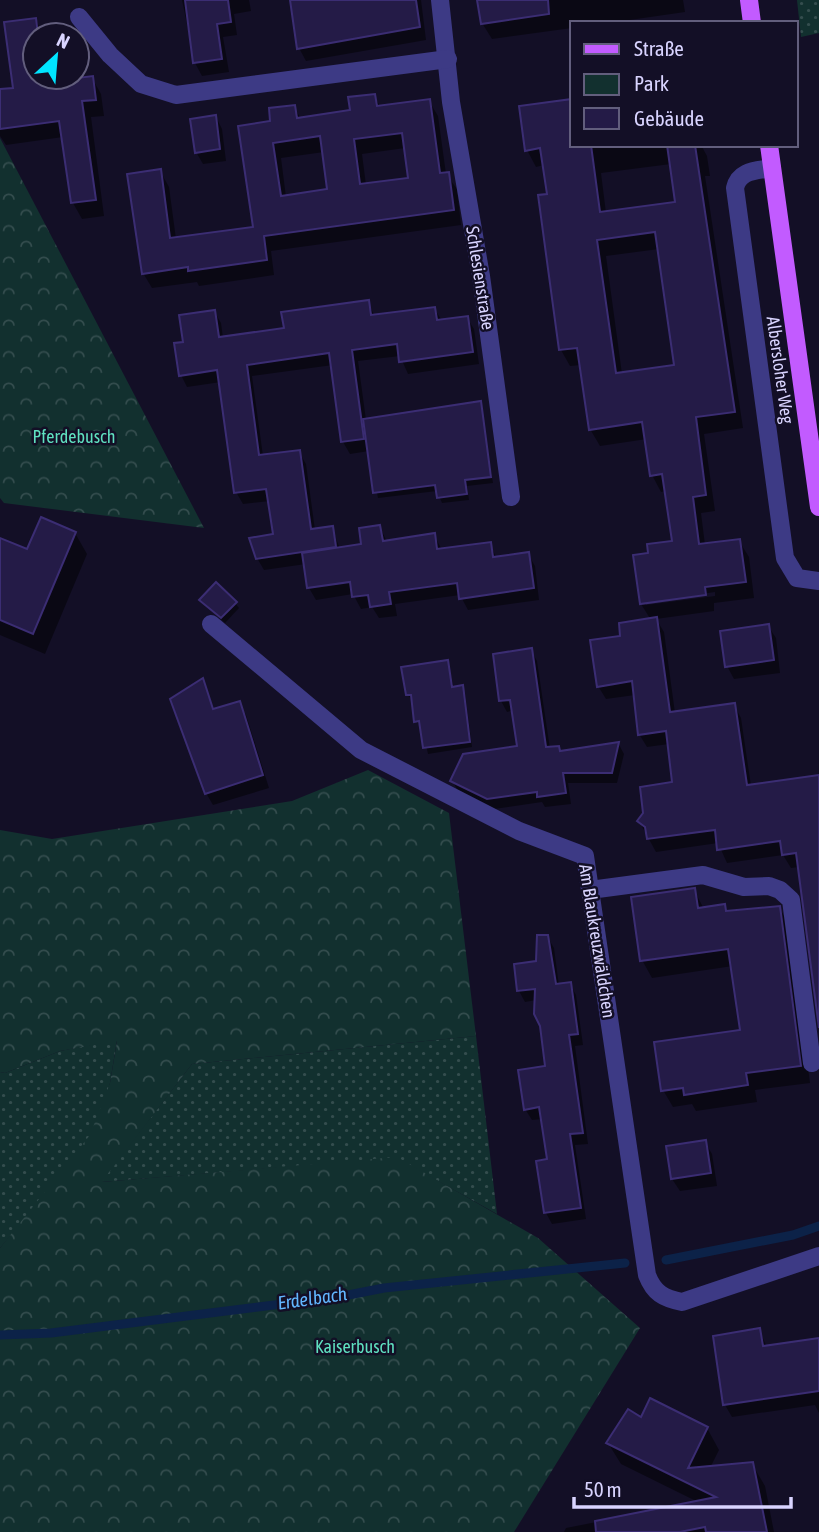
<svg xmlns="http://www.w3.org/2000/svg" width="819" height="1532" font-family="'Asap Condensed',sans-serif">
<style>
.green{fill:url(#green-dots)}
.forest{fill:url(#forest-crowns)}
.shadow{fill:#0007;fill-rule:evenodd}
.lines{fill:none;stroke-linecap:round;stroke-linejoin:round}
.stream{stroke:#0c2248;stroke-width:9}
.building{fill:#241b47;stroke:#3b2d73;stroke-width:2;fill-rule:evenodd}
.minor{stroke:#3d3a85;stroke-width:18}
.major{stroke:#c25bff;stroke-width:18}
.labels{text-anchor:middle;stroke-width:5;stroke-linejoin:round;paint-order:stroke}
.street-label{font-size:18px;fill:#d9d4ff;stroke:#130f26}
.park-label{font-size:18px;fill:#5fe0c0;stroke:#130f26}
.water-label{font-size:19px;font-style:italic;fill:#62b6ff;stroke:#130f26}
</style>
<defs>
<pattern id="green-dots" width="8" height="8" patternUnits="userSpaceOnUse" patternTransform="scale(1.75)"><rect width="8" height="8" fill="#12302f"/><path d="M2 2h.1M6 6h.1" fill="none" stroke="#344d4e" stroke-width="1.8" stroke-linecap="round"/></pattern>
<pattern id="forest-crowns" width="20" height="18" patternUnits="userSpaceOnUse" patternTransform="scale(1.75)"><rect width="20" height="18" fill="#12302f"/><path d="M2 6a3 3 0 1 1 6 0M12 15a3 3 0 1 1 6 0" fill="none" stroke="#344d4e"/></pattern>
</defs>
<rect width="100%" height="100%" fill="#130f26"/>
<g class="green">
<polygon points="797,0 819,0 819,33 801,37"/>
<polygon points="476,1036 497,1214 397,1158 101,1182 192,1064"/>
<polygon points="117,1040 110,1083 93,1138 0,1248 0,1072 5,1073 60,1051"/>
</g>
<g class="forest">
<polygon points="0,138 204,528 4,503 0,498"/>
<polygon points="368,770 449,813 476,1036 192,1064 102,1182 397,1157 538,1238 640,1328 514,1532 0,1532 0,1248 90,1135 110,1083 117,1041 60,1051 5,1073 0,1072 0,830 52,839 292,801"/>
</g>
<g class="shadow">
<polygon points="182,0 249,0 251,11 234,14 237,35 223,37 229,72 202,76 195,63"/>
<polygon points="292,0 421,0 426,40 306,61 299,48"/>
<polygon points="479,0 683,0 685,12 609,23 572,23 572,28 492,39 482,23"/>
<polygon points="35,19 44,35 35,35 35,77 50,77 51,83 92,78 101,94 104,116 91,117 104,216 82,219 73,203 63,137 6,145 0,136 0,91 15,89"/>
<path d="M374,96L381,108L429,101L438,116L446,174L457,189L461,225L271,251L274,275L199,286L197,282L152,288L143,273L160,171L169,187L176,239L254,228L272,123L294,107L301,119L352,112ZM405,148L410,180L366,185L362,154ZM324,152L329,191L286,197L281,158Z"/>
<path d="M572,100V145H701L707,156L710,176H705L743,428L704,434L715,511L701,513L705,545L739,541L749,557L754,598L714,603V611L656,619L664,632L675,713L734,705L741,718L751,786L819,777V1017L799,867L791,868L783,855L727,863L718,843L656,852L639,821L674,784L669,744L647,747L639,734L635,695L606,699L598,686L622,638L651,620L641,604L650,554L674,542L666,491L661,492L652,475L647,439L600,446L590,429L581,365L570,366L561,350L544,165L536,167L527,150L521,107ZM671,164L677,204L606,213L601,173ZM659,249L676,366L622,374L606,256ZM715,592V596L646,605V602Z"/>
<polygon points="216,117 222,129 226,161 203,164 196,152"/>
<path d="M368,302L375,317L434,308L442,321L467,318L474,329L479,364L408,374L400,356L358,361L366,420L480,403L493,483L467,486L469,500L442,503L437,491L378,498L369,451L350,454L343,442L333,365L252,376L263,456L299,452L306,464L315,530L332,528L340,549L363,546L380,527L387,542L434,535L442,550L490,544L497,559L528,554L535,566L539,600L468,610L460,595L395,604L397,616L379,618L372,607L361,609L353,594L316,600L309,588L306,564L264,570L257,558L275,536L270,501L243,504L236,492L221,382L187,387L181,375L185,343L214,311L221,323L223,338L286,330ZM333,538H336L339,555L335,556Z"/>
<polygon points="75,533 87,554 45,654 0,635 0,540 28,552"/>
<polygon points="201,600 235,603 239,608 225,623"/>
<polygon points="768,626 776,638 780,673 734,679 727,666"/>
<polygon points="531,650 537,661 550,749 558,747 561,752 618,743 624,754 617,783 568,783 571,804 545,807 542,802 494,809 458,791 452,780 519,748 514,710 507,712 501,701 495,655"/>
<polygon points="448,662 454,689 462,687 465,693 472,747 428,754 422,727 416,721 413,700 407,695"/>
<polygon points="202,681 215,711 239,703 246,715 269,788 213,805 206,793"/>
<polygon points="694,890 704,909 724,906 728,913 779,907 789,925 810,1083 755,1090 757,1102 696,1111 692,1104 673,1107 663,1090 742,1031 733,966 652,978 642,960"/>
<polygon points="547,936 554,948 559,986 570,984 576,995 583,1045 575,1046 588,1144 575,1145 586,1219 552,1224 546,1213 549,1161 542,1119 532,1120 525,1109 547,1067 536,1000 525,1002 519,991 515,966 537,963"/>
<polygon points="705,1142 712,1154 717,1186 680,1191 672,1179"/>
<polygon points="759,1330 767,1347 819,1340 819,1413 815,1405 732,1417 725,1405"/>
<polygon points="642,1420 707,1428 719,1450 710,1468 752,1464 765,1486 774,1532 564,1532 566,1528 698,1502 621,1464 608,1443"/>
</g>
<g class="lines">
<g class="stream">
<polyline points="666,1260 793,1235 819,1226"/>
<polyline points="0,1335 51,1333 338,1297 384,1288 625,1263"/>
</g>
</g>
<g class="building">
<polygon points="185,0 228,0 231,22 217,24 222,59 193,63"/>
<polygon points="290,0 416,0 420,27 297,49"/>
<polygon points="477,0 548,0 549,14 481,24"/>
<polygon points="36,18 38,35 35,35 35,77 44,77 45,82 93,76 96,100 82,101 96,200 71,203 59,121 0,129 0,89 13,88 4,22"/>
<path d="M375,94L377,106L430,99L440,173L449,172L454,210L264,236L267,260L188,271V267L142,274L127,174L161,169L170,238L253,227L238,126L270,121L269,108L295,105L297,118L350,110L348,97ZM402,133L408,178L360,184L354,139ZM320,136L327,189L281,196L273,143Z"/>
<path d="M572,99V145H591L600,212L675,202L667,145H695L735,412L696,417L706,495L693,497L699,544L740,539L746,582L705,587L706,595L640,604L633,555L648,553L647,544L672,541L662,474L650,476L642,422L589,430L577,348L559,350L538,195L547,194L540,148L525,151L519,106ZM655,232L674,365L616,373L597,240Z"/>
<polygon points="216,115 220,149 195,153 190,119"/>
<polygon points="369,300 371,315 435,307 437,320 468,316 473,352 399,362 397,344 352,350 364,439 341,442 329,353 247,365 259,455 300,450 311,529 333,526 336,547 256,559 249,538 273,534 266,489 234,493 217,370 179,376 174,343 183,342 179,315 215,310 219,337 284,328 281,312"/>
<polygon points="481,401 491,477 465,480 467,494 437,498 435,485 373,493 363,419"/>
<polygon points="41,517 76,532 33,634 0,620 0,538 27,549"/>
<polygon points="380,525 383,541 435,533 437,549 491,542 493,557 529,552 534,588 459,599 457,583 389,592 391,604 370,607 368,595 352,597 350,582 307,588 302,553 361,544 359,528"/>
<polygon points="216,582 237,602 221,618 199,600"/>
<polygon points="657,617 670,712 735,703 747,785 819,775 819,1028 796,853 782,855 780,841 717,850 715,830 647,839 645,827 637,821 643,813 640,787 672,782 666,731 638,735 632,681 597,687 590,640 620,636 619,623"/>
<polygon points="769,624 774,660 725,667 720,631"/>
<polygon points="532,648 546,747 559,746 560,751 619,742 612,773 563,773 566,793 537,797 537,792 487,799 450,781 463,754 517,746 510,700 499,701 493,654"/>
<polygon points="448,660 452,687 463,685 470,742 423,748 419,721 414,722 411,695 406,695 401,667"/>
<polygon points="203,678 213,709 240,701 263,775 205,794 170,699"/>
<polygon points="695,888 698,908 725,904 726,911 780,906 801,1066 746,1073 748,1085 684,1095 683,1088 661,1091 654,1042 740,1030 728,949 640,961 631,897"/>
<polygon points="537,935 548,935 556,984 571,982 578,1034 569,1035 583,1133 570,1134 581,1208 544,1213 536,1161 547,1159 539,1107 524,1110 518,1070 545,1066 540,1026 534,1014 535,989 517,991 514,964 536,961"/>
<polygon points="706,1140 711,1173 671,1179 666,1146"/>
<polygon points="760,1328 763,1346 819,1338 819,1391 723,1405 713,1336"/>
<polygon points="650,1398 708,1427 688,1468 753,1462 767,1532 706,1532 705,1527 680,1532 596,1532 595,1521 716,1497 606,1443 628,1409 641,1417"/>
</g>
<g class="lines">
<g class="minor">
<polyline points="440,0 451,102 481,276 511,497"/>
<polyline points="79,17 110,55 141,84 176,95 448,59"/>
<path d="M772,168C756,171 739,170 735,188L785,558L797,578L819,581"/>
<path d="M211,624L361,750L519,831L585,856L647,1275C654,1293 663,1298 682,1302L819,1256"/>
<polyline points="590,890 703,875 744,887 769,886 780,890 791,900 812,1063"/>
</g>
<g class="major">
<polyline points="749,0 752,23"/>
<polyline points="769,145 819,507"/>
</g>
</g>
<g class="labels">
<g class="street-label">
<text transform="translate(480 278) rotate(81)" y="6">Schlesienstraße</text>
<text transform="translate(780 370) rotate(82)" y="6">Albersloher Weg</text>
<text transform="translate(597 941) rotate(81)" y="6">Am Blaukreuzwäldchen</text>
</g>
<g class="park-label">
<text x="74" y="443">Pferdebusch</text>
<text x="355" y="1353">Kaiserbusch</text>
</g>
<g class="water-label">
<text transform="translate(312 1298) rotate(-8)" y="7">Erdelbach</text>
</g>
</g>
<rect x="570" y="21" width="228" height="126" fill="#130f26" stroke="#625e7d" stroke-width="2"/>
<rect x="584" y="44" width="35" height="10" fill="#c25bff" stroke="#625e7d" stroke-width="2"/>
<text x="634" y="56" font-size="21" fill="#d9d4ff">Straße</text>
<rect x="584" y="74" width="35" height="21" fill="#12302f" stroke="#625e7d" stroke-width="2"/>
<text x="634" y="91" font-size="21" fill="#d9d4ff">Park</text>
<rect x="584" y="108" width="35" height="21" fill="#241b47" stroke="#625e7d" stroke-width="2"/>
<text x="634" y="126" font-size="21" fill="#d9d4ff">Gebäude</text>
<g transform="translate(56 56) rotate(26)"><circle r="33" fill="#130f26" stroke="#625e7d" stroke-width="2"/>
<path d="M0-5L12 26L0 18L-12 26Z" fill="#00e5ff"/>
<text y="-10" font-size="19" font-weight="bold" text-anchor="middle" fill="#d9d4ff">N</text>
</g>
<path d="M574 1497v10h217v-10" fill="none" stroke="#d9d4ff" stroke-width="3.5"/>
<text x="584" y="1497" font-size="21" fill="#d9d4ff" stroke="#130f26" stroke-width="5" paint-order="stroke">50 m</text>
</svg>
